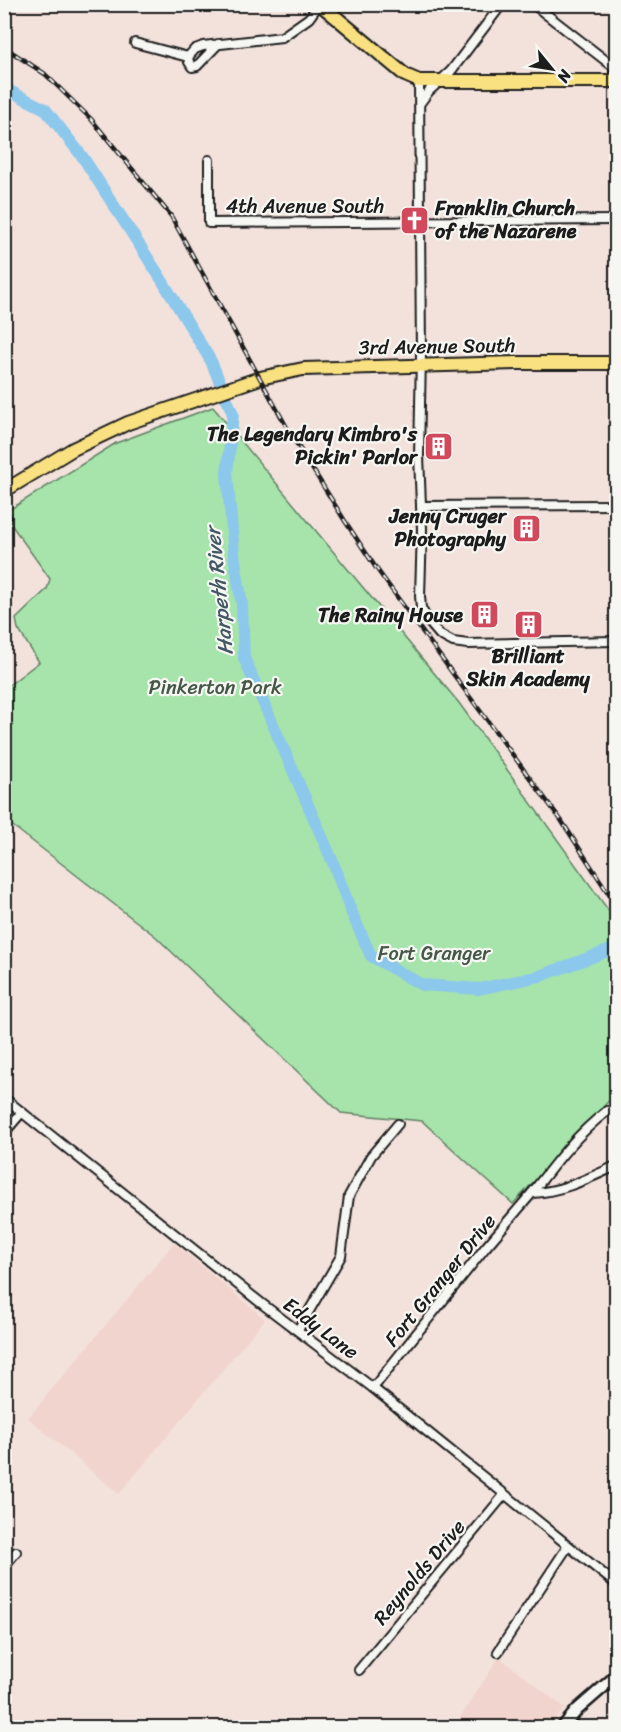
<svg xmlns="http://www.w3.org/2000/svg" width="621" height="1732" font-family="Sriracha,sans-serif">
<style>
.built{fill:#f1d4cd}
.green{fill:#a6e4ab;stroke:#618064;stroke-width:1.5}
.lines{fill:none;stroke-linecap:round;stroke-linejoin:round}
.river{stroke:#8cc7ec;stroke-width:12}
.street-casing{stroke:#1c1c1c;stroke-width:12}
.secondary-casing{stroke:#1c1c1c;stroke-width:15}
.primary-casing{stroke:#1c1c1c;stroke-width:16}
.street{stroke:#f6f6f2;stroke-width:8}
.secondary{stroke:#f6f6f2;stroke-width:10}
.primary{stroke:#f9e181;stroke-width:12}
.rail-casing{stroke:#1c1c1c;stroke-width:4.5}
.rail{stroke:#f6f6f2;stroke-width:2;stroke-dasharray:7;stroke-linecap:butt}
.labels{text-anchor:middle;stroke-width:4.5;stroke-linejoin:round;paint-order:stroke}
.street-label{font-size:20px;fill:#1c1c1c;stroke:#f6f6f2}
.poi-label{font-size:20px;font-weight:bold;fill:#1c1c1c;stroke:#f6f6f2;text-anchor:end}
.park-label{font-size:20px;fill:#455847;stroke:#f6f6f2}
.water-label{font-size:21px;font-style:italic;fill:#435865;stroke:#f6f6f2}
</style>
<rect width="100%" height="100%" fill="#f3e2dc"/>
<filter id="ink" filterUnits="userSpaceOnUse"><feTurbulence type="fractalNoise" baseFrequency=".0167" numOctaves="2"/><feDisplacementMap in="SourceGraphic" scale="12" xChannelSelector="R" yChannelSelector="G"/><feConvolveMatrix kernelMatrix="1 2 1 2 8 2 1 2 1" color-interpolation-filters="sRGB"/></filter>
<g filter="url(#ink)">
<g class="built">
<polygon points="174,1243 265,1319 119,1494 28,1418"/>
<polygon points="499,1657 565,1708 549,1727 454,1727"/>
</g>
<polygon class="green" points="213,407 459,703 616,921 616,1093 513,1204 422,1121 341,1113 155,936 5,820 5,688 39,662 18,629 16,619 47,589 50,579 5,516 4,513 116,443"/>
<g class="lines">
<polyline class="river" points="4,88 45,109 82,156 160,277 211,361 233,414 227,473 234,554 242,605 244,658 332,860 351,911 371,956 422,985 479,989 540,976 616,948"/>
<defs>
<g id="street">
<polyline points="533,4 614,67 616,81"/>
<polyline points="135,43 188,57"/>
<polyline points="218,44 197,66 192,67 189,62 188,57 195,49 203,46 282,37 309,18 319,4"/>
<polyline points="419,81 421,355 419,456 422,529 420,596 421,608 428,621 440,635 453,642 468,644 616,641"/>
<polyline points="420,103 429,91 451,71 502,4"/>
<polyline points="209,160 209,223 616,220"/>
<polyline points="616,292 616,301"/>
<polyline points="421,506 616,505"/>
<polyline points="4,518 6,517"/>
<polyline points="4,1098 261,1303 373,1388 616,1584"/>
<polyline points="4,1133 22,1112"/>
<path d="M532,1193C555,1163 577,1134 607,1111"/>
<polyline points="298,1330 341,1256 349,1196 371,1156 398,1124"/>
<path d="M373,1388L485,1248L532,1193C562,1192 589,1178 616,1166"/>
<polyline points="4,1566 16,1552"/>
<polyline points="498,1652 568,1546"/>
<polyline points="359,1670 504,1495"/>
</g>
<polyline id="secondary" points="562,1728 577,1710 616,1676"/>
<g id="primary">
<polyline points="320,4 405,75 419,81 616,81"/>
<polyline points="4,491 73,449 128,423 260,378 303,369 516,363 616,363"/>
</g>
</defs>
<use href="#street" class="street-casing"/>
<use href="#secondary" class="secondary-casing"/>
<use href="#primary" class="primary-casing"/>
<use href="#street" class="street"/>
<use href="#secondary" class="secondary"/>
<use href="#primary" class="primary"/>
<defs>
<polyline id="rail" points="4,47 45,74 91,119 171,216 290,433 345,521 376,568 464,689 561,820 616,905"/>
</defs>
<use href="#rail" class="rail-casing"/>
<use href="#rail" class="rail"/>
</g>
</g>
<defs>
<symbol id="church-square" viewBox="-11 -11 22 22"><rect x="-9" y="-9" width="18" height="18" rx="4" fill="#d1495b" stroke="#f6f6f2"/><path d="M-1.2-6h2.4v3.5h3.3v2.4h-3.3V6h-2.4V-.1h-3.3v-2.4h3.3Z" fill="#fff"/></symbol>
<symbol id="building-square" viewBox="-11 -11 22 22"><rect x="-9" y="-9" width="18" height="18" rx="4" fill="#d1495b" stroke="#f6f6f2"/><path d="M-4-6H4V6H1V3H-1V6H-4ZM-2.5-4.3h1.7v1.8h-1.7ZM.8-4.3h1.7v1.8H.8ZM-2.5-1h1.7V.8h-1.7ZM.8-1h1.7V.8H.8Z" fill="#fff"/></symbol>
</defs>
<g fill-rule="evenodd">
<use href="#church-square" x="398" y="204" width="33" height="33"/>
<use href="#building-square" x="422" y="430" width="33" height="33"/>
<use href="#building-square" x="510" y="512" width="33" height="33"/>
<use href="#building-square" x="468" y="598" width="33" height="33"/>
<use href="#building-square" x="512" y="608" width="33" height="33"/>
</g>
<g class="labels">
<g class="street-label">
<text x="305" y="213">4th Avenue South</text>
<text transform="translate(437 346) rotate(-1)" y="7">3rd Avenue South</text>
<text transform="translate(440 1280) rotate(-51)" y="7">Fort Granger Drive</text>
<text transform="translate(321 1328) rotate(37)" y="7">Eddy Lane</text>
<text transform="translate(419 1572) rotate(-50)" y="7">Reynolds Drive</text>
</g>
<g class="poi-label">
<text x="435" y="215" text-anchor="start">Franklin Church<tspan x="435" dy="23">of the Nazarene</tspan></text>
<text x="417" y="441">The Legendary Kimbro's<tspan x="417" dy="23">Pickin' Parlor</tspan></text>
<text x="506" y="523">Jenny Cruger<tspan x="506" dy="23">Photography</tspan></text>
<text x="463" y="622">The Rainy House</text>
<text x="528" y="663" text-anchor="middle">Brilliant<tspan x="528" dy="23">Skin Academy</tspan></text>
</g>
<g class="park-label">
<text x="215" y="694">Pinkerton Park</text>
<text x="434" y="960">Fort Granger</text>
</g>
<g class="water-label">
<text transform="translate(219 591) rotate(-96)" y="7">Harpeth River</text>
</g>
</g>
<rect width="621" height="1732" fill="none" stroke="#f6f6f2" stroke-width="24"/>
<rect x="12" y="12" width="597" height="1708" fill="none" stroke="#1c1c1c" stroke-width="2" filter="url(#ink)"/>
<g transform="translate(552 69) rotate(120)" stroke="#f6f6f2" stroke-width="4.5" paint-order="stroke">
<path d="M0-4.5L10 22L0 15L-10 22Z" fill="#1c1c1c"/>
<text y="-9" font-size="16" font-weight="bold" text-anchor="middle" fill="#1c1c1c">N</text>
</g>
</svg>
